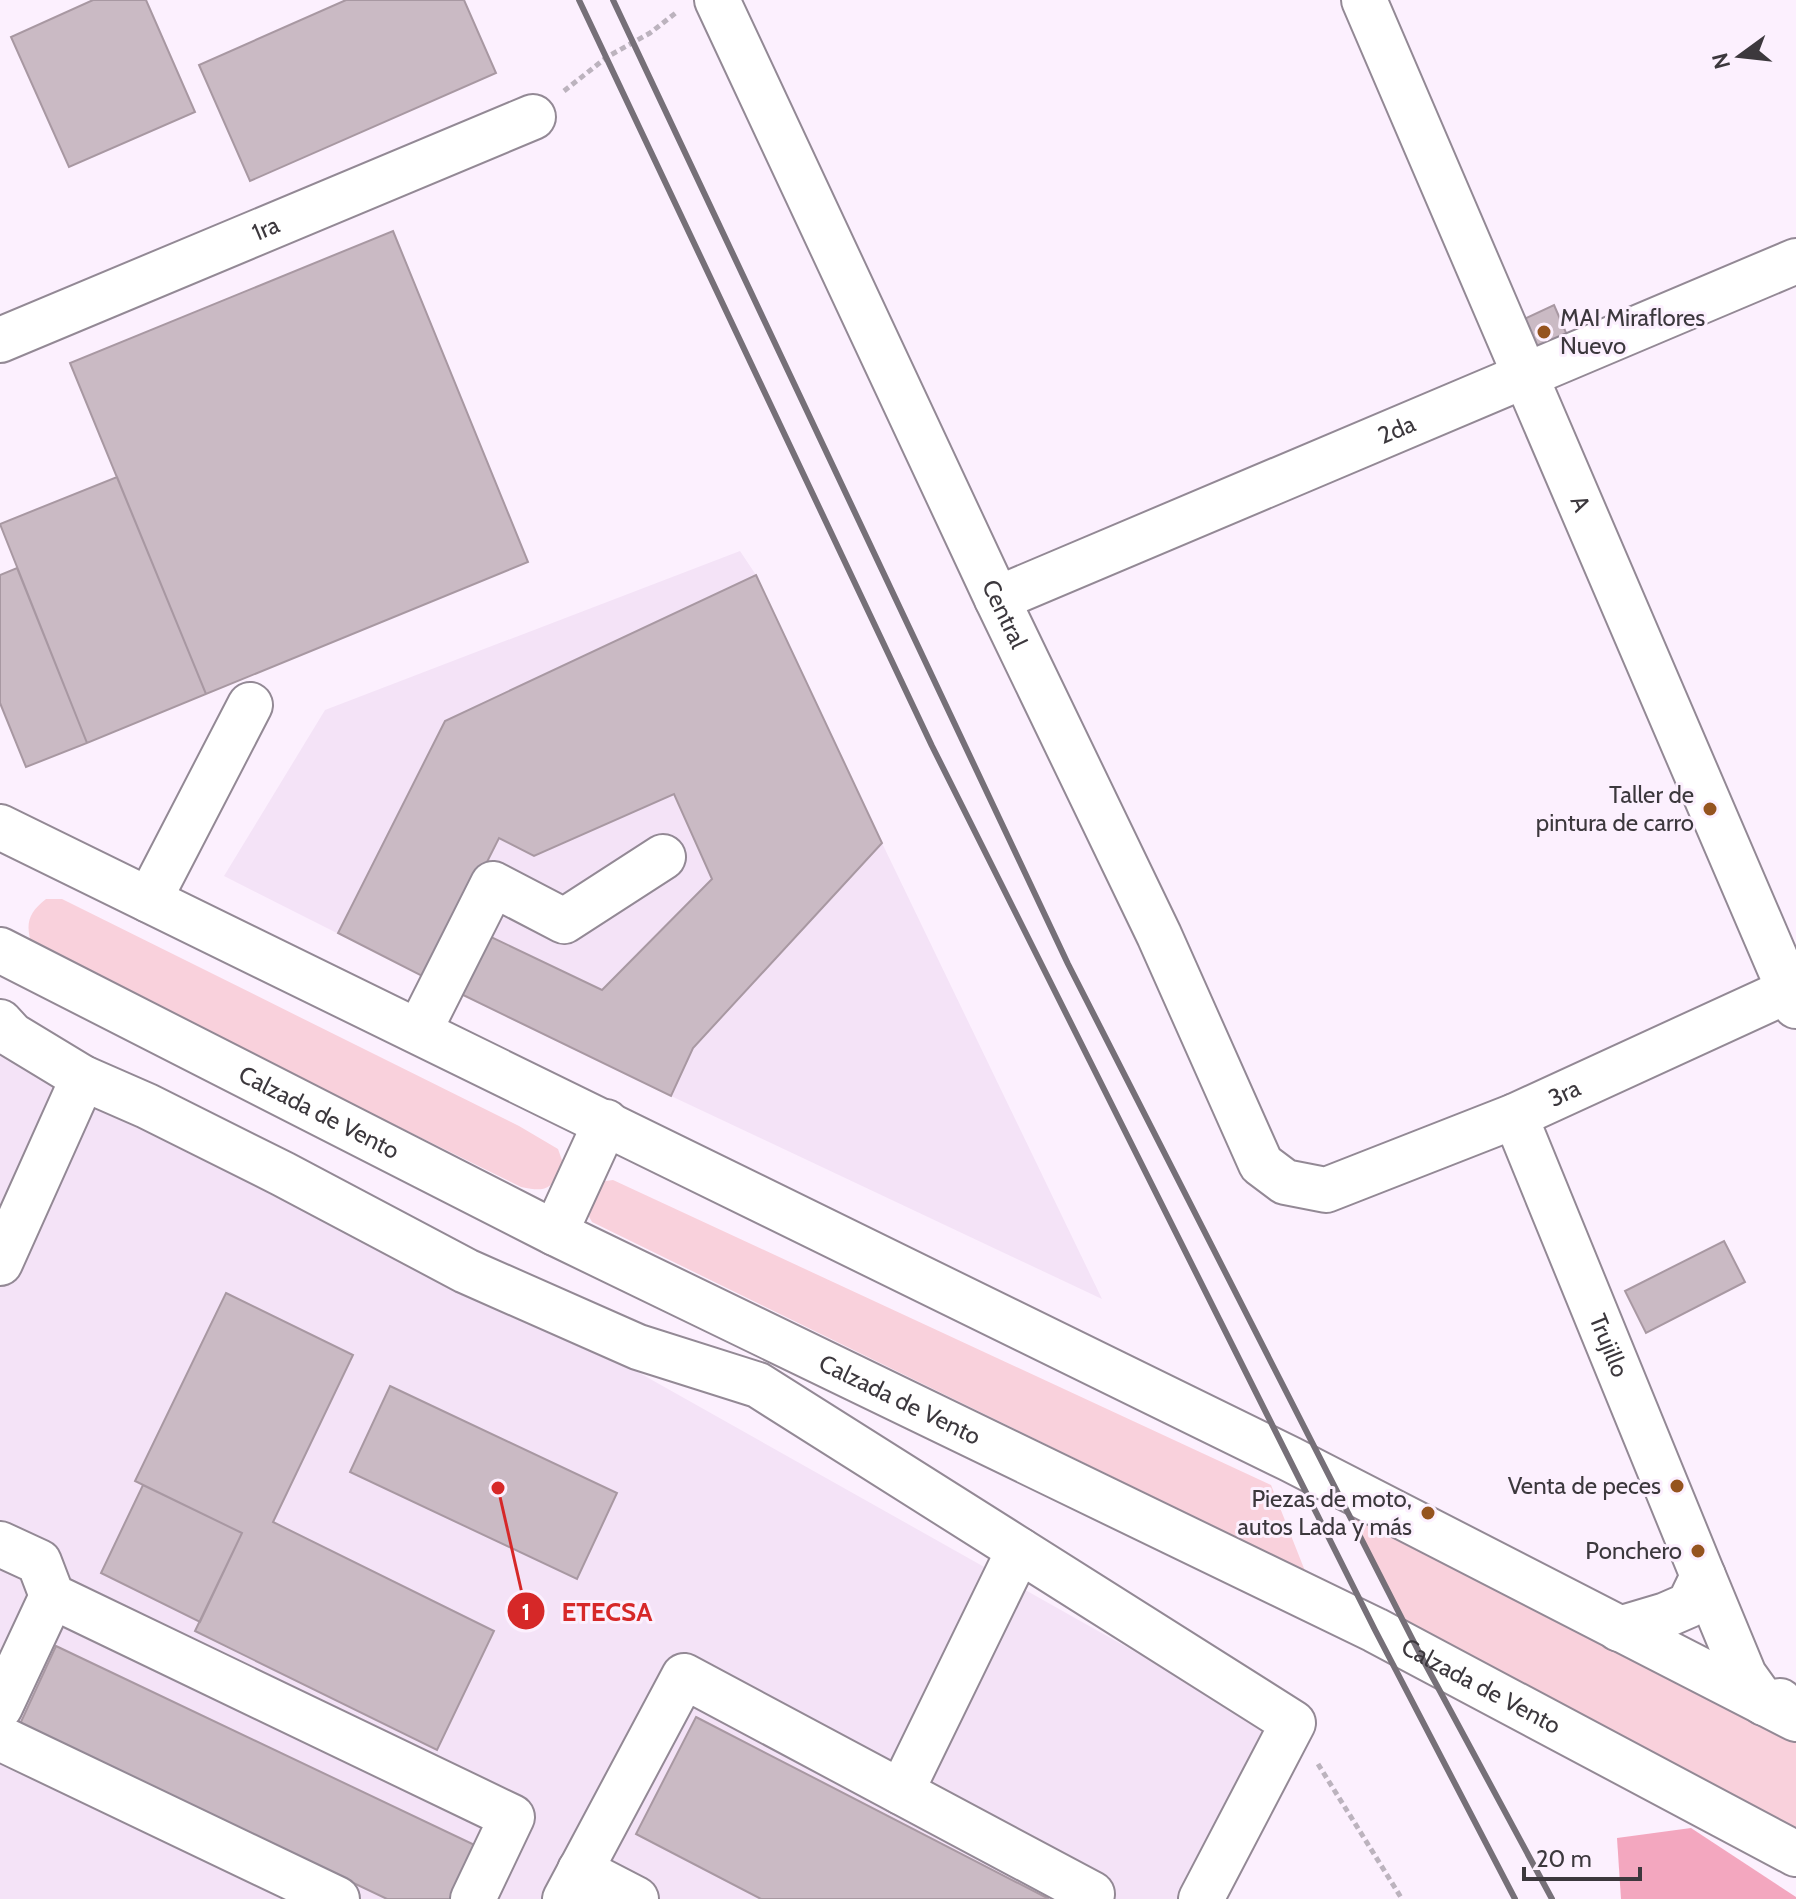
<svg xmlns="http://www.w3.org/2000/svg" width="1796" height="1899" viewBox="0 0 1796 1899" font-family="Cabin,sans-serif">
	<rect width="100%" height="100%" fill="#fcf0fe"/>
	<!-- built -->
	<path fill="#f4e3f7" d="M740,551l16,24 126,268 220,456 -431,-203 -243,-117 -204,-103 101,-166z
		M0,1013l1265,712 -86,174h-1179z"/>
	<!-- green -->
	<path fill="#f9d1dc" d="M46,899h16l457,227 39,23 5,14c-12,25 -13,30 -42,24l-489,-241c-7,-22 -4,-33 14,-47z
		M613,1180l658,305 34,86 -713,-349 -6,-11 13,-29z
		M1332,1482l464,237v135l-375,-198z"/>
	<!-- forest -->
	<path fill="#f3a7bf" d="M1691,1828l105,69v2h-175l-4,-61z"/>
	<!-- building -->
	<path fill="#cabac4" stroke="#a898a2" stroke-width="2" d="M93,0h53l49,112 -126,55 -58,-130z
		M346,0h118l32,73 -246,108 -51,-116z
		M393,231l135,331 -322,132 -136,-331z
		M1554,305l16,37 -35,16 -17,-36z
		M117,477l89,217 -119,49 -87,-219z
		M17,568l70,175 -61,24 -26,-64v-128z
		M756,575l126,268 -189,205 -22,48 -212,-103 28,-58 115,55 110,-111 -38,-85 -140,62 -35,-18 -71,141 -90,-46 107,-212z
		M1724,1241l21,41 -99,51 -21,-42z
		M226,1293l127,62 -80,167 221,109 -57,119 -242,-119 47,-98 -107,-52z
		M390,1386l227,107 -40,86 -227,-107z
		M143,1485l99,48 -42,89 -99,-49z
		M56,1646l427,203 -24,50h-72l-367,-175z
		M696,1717l353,182h-288l-125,-65z"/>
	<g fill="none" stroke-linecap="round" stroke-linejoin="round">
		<defs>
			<g id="minor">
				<path id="s1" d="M717,0l280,599 162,336 102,229 24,18 41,8 189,-74 281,-129"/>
				<path id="s2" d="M1364,0l432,1006"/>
				<path id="s3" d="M0,340l533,-223"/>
				<path id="s4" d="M997,599l799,-338"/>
				<path d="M149,900l101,-195"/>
				<path d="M0,1022l12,13 71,43 64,28 136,68 183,97 172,76 120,38 535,338 -92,176"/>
				<path d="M419,1031l74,-147 71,37 99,-64"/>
				<path id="s5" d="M1515,1116l188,460 -14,29 -23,10 -47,14"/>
				<path d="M0,1263l83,-185"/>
				<path d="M0,1544l39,18 13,34 460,221 -39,82"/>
				<path d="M1703,1576l41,99 20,28 16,-2"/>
				<path d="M0,1707l52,-111"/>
				<path d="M0,1738l337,161"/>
				<path d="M901,1792l118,-242"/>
				<path d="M580,1870l56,29"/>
				<path d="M565,1899l119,-223 408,218 -3,5"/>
			</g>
			<g id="major">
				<path d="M0,827l1290,632 506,260"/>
				<path id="s6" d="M0,950l555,283 820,397 421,224"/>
				<path d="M555,1233l51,-111"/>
			</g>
		</defs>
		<!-- minor casing -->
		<use href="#minor" stroke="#938995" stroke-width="48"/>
		<!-- major casing -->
		<use href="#major" stroke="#938995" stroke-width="48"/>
		<!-- path -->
		<path stroke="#bcb3be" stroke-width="5" stroke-dasharray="6 4" stroke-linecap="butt" d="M564,91l43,-34 43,-24 27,-21
			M1318,1764l84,135"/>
		<!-- minor -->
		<use href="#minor" stroke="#fff" stroke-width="44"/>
		<!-- major -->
		<use href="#major" stroke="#fff" stroke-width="44"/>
		<!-- rail -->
		<path stroke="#767078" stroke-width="6" d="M579,0l353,746 443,884 140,269
			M613,0l455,964 353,692 131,243"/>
	</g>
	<!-- markers -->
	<g fill="#95541f" stroke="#fcf0fe" stroke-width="3">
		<circle cx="1544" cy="332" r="8"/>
		<circle cx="1710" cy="809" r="8"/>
		<circle cx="1677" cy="1486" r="8"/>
		<circle cx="1428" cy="1513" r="8"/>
		<circle cx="1698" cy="1551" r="8"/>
	</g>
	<g text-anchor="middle" stroke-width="6" stroke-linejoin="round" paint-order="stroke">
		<!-- street labels -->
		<g font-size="24" fill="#3c383d" stroke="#fcf0fe">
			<text dy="8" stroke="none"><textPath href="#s3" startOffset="288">1ra</textPath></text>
			<text dy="8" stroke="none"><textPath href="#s4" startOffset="434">2da</textPath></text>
			<text dy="8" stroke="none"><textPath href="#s2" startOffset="548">A</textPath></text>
			<text dy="8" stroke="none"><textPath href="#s1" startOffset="678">Central</textPath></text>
			<text dy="8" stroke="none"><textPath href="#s1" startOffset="1614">3ra</textPath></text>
			<text dy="8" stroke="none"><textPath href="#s6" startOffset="358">Calzada de Vento</textPath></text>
			<text dy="8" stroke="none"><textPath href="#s5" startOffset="248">Trujillo</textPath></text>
			<text dy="8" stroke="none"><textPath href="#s6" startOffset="1006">Calzada de Vento</textPath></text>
			<text dy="8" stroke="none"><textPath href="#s6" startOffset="1654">Calzada de Vento</textPath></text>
		</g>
		<!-- poi labels -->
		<g font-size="24" fill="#3c383d" stroke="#fcf0fe" text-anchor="end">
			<text x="1560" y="326" text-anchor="start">MAI Miraflores<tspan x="1560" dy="28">Nuevo</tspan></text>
			<text x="1694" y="803">Taller de<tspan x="1694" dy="28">pintura de carro</tspan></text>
			<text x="1661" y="1494">Venta de peces</text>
			<text x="1412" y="1507">Piezas de moto,<tspan x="1412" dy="28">autos Lada y más</tspan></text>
			<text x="1682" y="1559">Ponchero</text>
		</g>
	</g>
	<!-- callouts -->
	<path fill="none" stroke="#d62828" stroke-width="3" d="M498 1488L526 1611"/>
	<g fill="#d62828" stroke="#fcf0fe" stroke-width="3">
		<circle cx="498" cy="1488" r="8"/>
		<circle cx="526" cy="1611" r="20"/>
	</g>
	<g font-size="24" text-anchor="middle" font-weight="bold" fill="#fff">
		<text x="526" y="1620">1</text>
	</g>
	<g font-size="26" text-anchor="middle" font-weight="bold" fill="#d62828" stroke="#fcf0fe" stroke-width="6" stroke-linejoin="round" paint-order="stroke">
		<text x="607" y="1621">ETECSA</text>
	</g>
	<!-- north arrow -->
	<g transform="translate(1740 56) rotate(255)" stroke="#fcf0fe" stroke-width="6" paint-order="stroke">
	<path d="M0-6L14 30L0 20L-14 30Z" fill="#3c383d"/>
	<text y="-12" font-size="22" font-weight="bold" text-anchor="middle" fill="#3c383d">N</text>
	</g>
	<!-- scale -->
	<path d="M1524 1867v12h116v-12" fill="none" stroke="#3c383d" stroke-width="4"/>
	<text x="1536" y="1867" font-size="24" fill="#3c383d" stroke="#fcf0fe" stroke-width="6" paint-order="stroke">20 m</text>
</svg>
